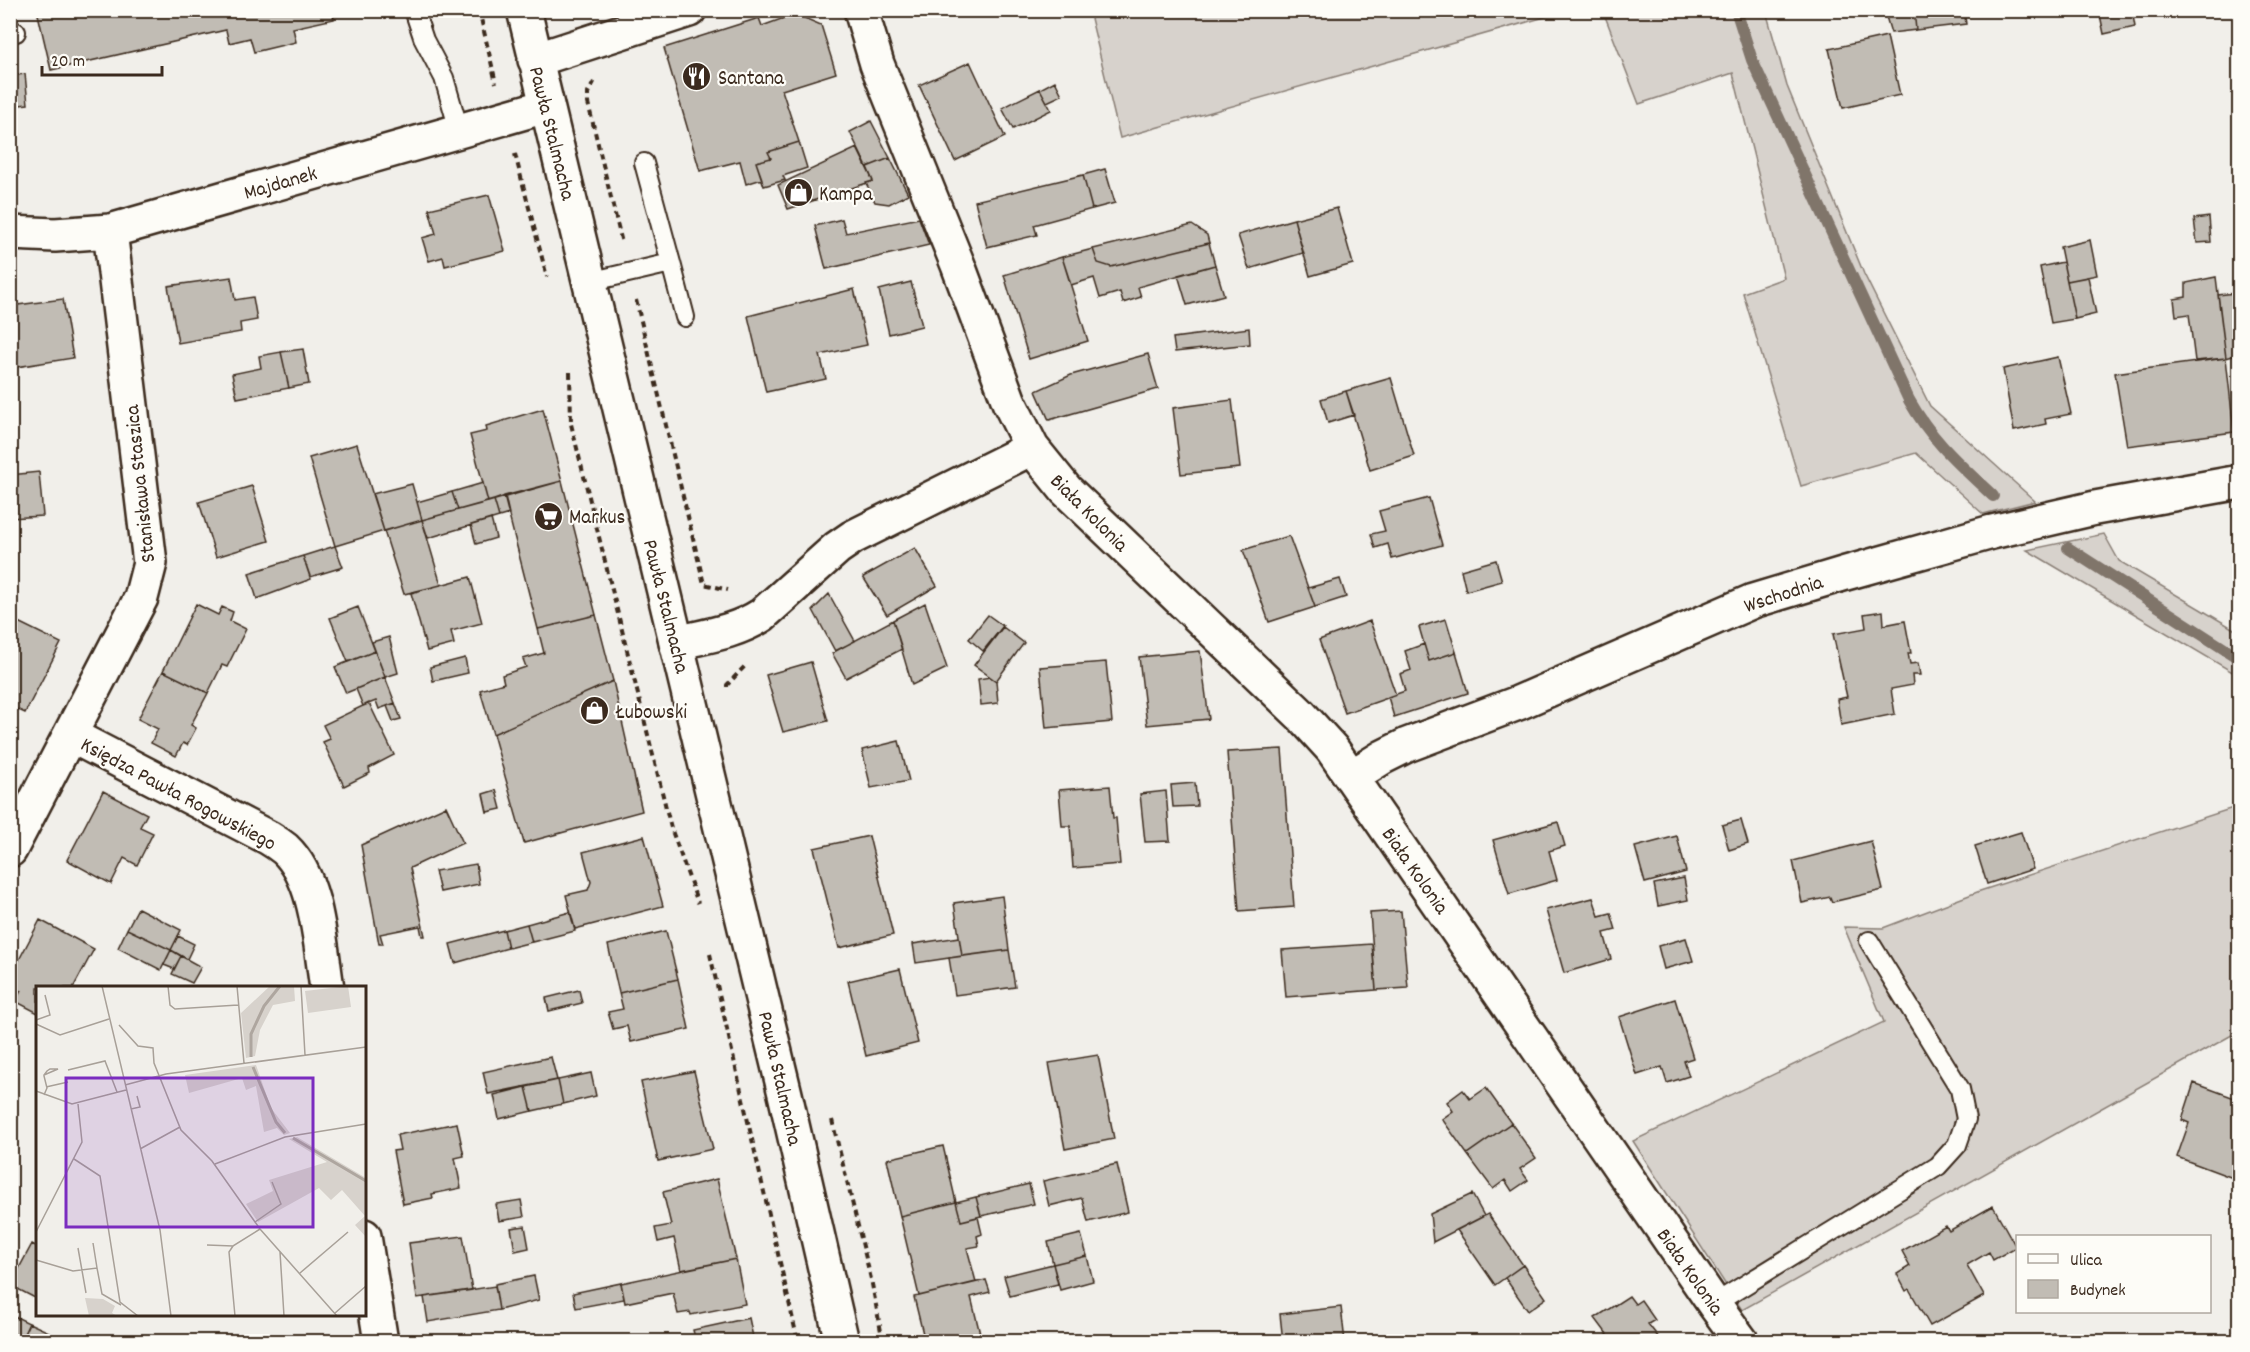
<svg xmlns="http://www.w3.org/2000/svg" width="2250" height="1352" viewBox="0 0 2250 1352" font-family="Dekko,sans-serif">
	<rect width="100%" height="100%" fill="#f1efea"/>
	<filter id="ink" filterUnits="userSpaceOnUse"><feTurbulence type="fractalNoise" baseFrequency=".0167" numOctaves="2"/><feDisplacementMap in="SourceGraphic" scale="12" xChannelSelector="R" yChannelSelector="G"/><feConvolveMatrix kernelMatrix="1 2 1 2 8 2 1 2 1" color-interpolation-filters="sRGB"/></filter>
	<g filter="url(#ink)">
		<!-- grass -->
		<path fill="#d7d2cc" stroke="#897e75" stroke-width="1.5" d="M1089,10h477v1l-446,127z
			M1603,11h163l21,75 77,188 66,132 105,95 -52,13 -67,-61 -115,33 -58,-193 41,-15 -51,-205 -94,31z
			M2104,534l15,27 120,71v44l-212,-126z
			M2239,806v225l-497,279 -109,-169 251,-119 -40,-95 39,1 97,-37z"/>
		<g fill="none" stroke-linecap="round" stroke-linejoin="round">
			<!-- stream -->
			<path stroke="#80746b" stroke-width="12" d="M1736,10l16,50 157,340c23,41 50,64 84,96
				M2068,548l172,111"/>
		</g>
		<!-- building -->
		<path fill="#c1bcb4" stroke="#3b2a1e" stroke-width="1.5" d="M37,10h295l2,9 -41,9 3,14 -42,10 -4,-14 -21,5 -3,-13 -175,40z
			M1884,10h30l2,20 -25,3z
			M1914,10h50l2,14 -50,6z
			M2008,10h27l-26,6z
			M2099,10h33l3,17 -31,7z
			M795,14l26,11 15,48 -54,17 17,52 -31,10 3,6 -15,4 6,17 -16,5 -6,-23 -40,10 -36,-123 95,-30 3,8z
			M1887,36l13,59 -57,13 -14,-59z
			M970,62l35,75 -50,24 -36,-76z
			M25,74l3,30 -18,2v-30z
			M1055,81l7,14 -15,7 -7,-13z
			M1040,89l11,21 -38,19 -11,-21z
			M871,121l19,37 -23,9 -17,-35z
			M799,142l8,26 -24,8 2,4 -21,6 -8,-24 15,-4 -3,-6z
			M857,148l16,33 -85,28 -10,-24z
			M890,158l18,36 -19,10 -14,-2 -9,-19 7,-2 -6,-14z
			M1105,169l10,34 -23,6 -9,-34z
			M1083,175l9,34 -58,16 3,10 -50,12 -12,-46z
			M489,195l16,56 -60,15 -2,-9 -14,4 -7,-23 14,-4 -7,-25z
			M1337,208l16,56 -43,12 -16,-57z
			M2209,217l2,25 -14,1 -3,-24z
			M919,218l10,27 -103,24 -11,-43 27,-7 4,14z
			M1294,219l9,34 -54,16 -11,-34z
			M1192,225l15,10 2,8 -98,24 -13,-4 -5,-14z
			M2090,240l7,35 -30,6 -7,-34z
			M1209,243l6,22 -77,22 3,10 -18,6 -3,-11 -20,6 -6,-20 -23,7 -9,-28 31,-8 5,14 13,4z
			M1062,257l26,84 -59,18 -25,-84z
			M2063,262l12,57 -24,4 -11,-56z
			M1215,265l9,30 -37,10 -9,-30z
			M231,277l4,23 18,-3 4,23 -17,3 1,9 -63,11 -10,-57z
			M2088,277l8,37 -21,5 -8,-38z
			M2216,277l10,81 -31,3 -6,-47 -13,2 -2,-17 12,-2v-14z
			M911,282l11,44 -33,8 -10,-44z
			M854,289l13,56 -47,10 6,24 -60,13 -18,-76z
			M2235,293l5,35v26l-14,4 -8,-63z
			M63,299l10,59 -63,10v-62z
			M1249,328l1,16 -75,8 -2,-14z
			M303,349l6,35 -20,4 -8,-36z
			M281,352l8,36 -52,10 -5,-24 29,-6 -2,-12z
			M1148,354l10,35 -109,31 -13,-29 35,-16z
			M2058,357l13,57 -26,5 1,5 -32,7 -11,-62z
			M2226,358l8,74 -107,14 -12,-73z
			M1391,378l23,78 -44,14 -24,-79z
			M1346,391l8,24 -26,8 -7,-24z
			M1232,400l8,68 -59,6 -8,-66z
			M543,409l19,72 -74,21 -18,-67 17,-4 -1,-5z
			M357,444l27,87 -49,15 -26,-88z
			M39,472l4,44 -33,2v-43z
			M562,481l34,134 -58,14 -34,-133z
			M483,483l5,19 -30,8 -6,-18z
			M412,484l10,36 -38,11 -12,-37z
			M252,486l17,55 -53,16 -17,-55z
			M452,492l6,18 -36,10 -5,-18z
			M505,496l4,18 -10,3 -5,-17z
			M1429,498l13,47 -50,14 -4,-15 -13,4 -4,-14 14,-3 -6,-20z
			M494,500l5,17 -71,21 -6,-18z
			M491,519l5,19 -20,6 -5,-19z
			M422,520l19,65 -37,9 -20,-63z
			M1289,536l26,71 -46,15 -26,-72z
			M335,546l8,21 -33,10 -7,-21z
			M915,548l22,38 -50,29 -24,-38z
			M303,556l8,23 -54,20 -8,-26z
			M1496,560l6,21 -36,10 -5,-21z
			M470,577l12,46 -31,8 3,13 -27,7 -16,-58z
			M1340,579l6,18 -31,10 -7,-19z
			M829,594l26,47 -20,10 -22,-41z
			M925,603l22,65 -35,17 -19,-65z
			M196,604l22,11 4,-8 11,5 -3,9 16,8 -19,38 -5,-2 -14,28 -45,-22z
			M358,607l17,44 -27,11 -18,-44z
			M1883,611l1,14 21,-4 6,32h-3l2,11 8,-1 2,12h-8l1,10 -22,4 4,25 -54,11 -4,-26 10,-2 -14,-63 33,-6 -2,-14z
			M596,615l17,66 -120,53 -13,-44 24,-7 -2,-8 24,-8 -3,-8 21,-6 -6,-24z
			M988,615l15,11 -20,25 -14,-12z
			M10,618l51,25 -36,70 -15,-7z
			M1446,619l10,33 -27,9 -10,-34z
			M893,620l9,29 -56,29 -14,-25z
			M1370,621l26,74 -51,18 -26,-73z
			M1003,627l21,16 -28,38 -22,-16z
			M389,637l9,36 -13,4 -13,-35z
			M1424,644l5,17 27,-9 12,41 -74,24 -6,-20 17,-6 -5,-17 11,-4 -6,-19z
			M375,651l10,26 -39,16 -11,-26z
			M1200,651l9,68 -62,6 -8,-68z
			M465,658l3,15 -35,8 -3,-14z
			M811,662l17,59 -45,11 -17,-57z
			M1106,662l6,60 -66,6 -6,-61z
			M163,671l45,22 -17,32 5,3 -9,17 -4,-2 -7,13 -25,-13 7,-14 -20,-10z
			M385,677l10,26 -16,6 -3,-8 -13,5 -7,-17z
			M990,677l6,4 2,22 -17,2 -3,-26z
			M613,681l29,130 -118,32 -31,-109z
			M369,703l25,52 -25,13 1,5 -26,13 -21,-44 7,-3 -7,-14z
			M395,703l6,16 -8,2 -6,-15z
			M899,741l10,40 -38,7 -9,-38z
			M1282,749l12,158 -55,4 -12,-159z
			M1195,783l2,23 -24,1 -2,-22z
			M1110,786l3,32h3l4,46 -47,4 -3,-42h-8l-3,-36z
			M496,790l5,19 -14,3 -4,-18z
			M103,791l44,23 -7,13 13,6 -16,32 -13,-7 -13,26 -44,-24z
			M1166,791l4,50 -25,1 -5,-48z
			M446,806l17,37 -53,25 15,68h-3l-2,-10 -40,8 3,10h-4l-18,-99z
			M1741,820l7,24 -19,6 -7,-25z
			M1558,822l7,24 -16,5 8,29 -48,14 -16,-54z
			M2021,832l12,37 -46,15 -12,-38z
			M644,836l19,70 -88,23 -9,-34 22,-5 3,-8 -8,-30z
			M869,836l24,99 -54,13 -25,-100z
			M1677,836l9,36 -41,11 -10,-36z
			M1871,841l12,49 -51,12 -2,-5 -28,6 -9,-42z
			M476,864l3,20 -39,8 -5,-21z
			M1684,878l4,22 -30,6 -4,-22z
			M1002,896l7,54 -47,6 -8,-53z
			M1593,898l6,18 12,-3 5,17 -12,3 7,26 -47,14 -18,-63z
			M138,908l43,22 -10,20 -44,-21z
			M1401,911l7,77 -32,2 -6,-77z
			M570,912l5,19 -43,11 -5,-18z
			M40,920l54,29 -21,39h-35v25l-23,-12 6,-10 -11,-6v-8z
			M527,924l5,18 -24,6 -4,-18z
			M127,929l44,21 -10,20 -43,-22z
			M504,930l4,18 -53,15 -5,-19z
			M666,931l12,48 -59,14 -11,-48z
			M178,936l16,8 -7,15 -16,-9z
			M959,937l3,19 -46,7 -3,-19z
			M1686,938l7,23 -29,8 -6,-23z
			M1372,944l4,46 -90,7 -4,-47z
			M171,950l10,6 -7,13 -10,-4z
			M1009,950l6,37 -60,8 -6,-37z
			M181,956l20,11 -9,16 -20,-9z
			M900,969l18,74 -52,13 -18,-75z
			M678,979l11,50 -58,13 -4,-16 -14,3 -5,-17 15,-3 -4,-16z
			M579,990l3,13 -33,8 -3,-13z
			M1675,999l18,59 -9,3 5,15 -22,7 -5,-16 -25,8 -18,-58z
			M1098,1055l16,84 -49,10 -16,-86z
			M551,1057l6,23 -69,14 -5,-22z
			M694,1071l19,78 -55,12 -17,-79z
			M591,1073l5,23 -33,8 -5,-24z
			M558,1080l5,24 -31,7 -6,-24z
			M2194,1083l46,17v60l-7,18 -56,-21 12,-34 -7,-3z
			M526,1087l6,24 -33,8 -5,-24z
			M1486,1088l25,35 -44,31 -25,-35 11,-8 -6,-9 16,-12 7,9z
			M457,1123l7,33 -9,2 6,30 -29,6 1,4 -30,6 -10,-53 7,-1 -3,-15z
			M1511,1123l25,35 -16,11 8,11 -16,11 -7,-11 -12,9 -26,-35z
			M943,1146l13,56 -56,14 -13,-57z
			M1117,1164l11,48 -40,10 -6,-24 -33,8 -6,-25z
			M717,1179l19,80 -55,11 -7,-32 -16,4 -3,-14 16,-3 -8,-33z
			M1029,1184l5,20 -53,12 -5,-19z
			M1472,1194l12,22 -51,26 -3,-28z
			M976,1197l5,19 -20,5 -5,-19z
			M521,1200l3,17 -25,4 -3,-17z
			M956,1202l5,19 17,-4 4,17 -5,2 2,10 -12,2 9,34 -57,14 -19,-80z
			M1993,1206l23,41 -23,13 -4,-8 -22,13 17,31 -54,30 -21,-37 -3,2 -9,-17 13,-8 -8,-15 44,-25 3,5z
			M1488,1214l35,51 -28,20 -38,-55z
			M525,1226l4,22 -14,3 -4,-23z
			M1081,1234l6,22 -34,8 -5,-22z
			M463,1236l9,54 -55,8 -8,-55z
			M32,1244l6,3v47l-3,4 -25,-13z
			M1087,1256l6,25 -33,9 -7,-26z
			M736,1259l9,45 -54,11 -1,-3 -12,2 -5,-21 -48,10 -4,-20z
			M1053,1264l5,20 -48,12 -6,-20z
			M1523,1265l23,33 -18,13 -23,-33z
			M534,1276l5,24 -40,10 -4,-26z
			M986,1280l4,12 -19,5 11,45h-57l-11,-45z
			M621,1283l3,16 -48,9 -3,-15z
			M495,1286l4,24 -71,12 -4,-25z
			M1629,1296l6,8 6,-4 14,20 -7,4 11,14 -5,4h-41l-18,-24z
			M1341,1307l4,35h-62l-3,-28z
			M10,1314l19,9 -8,17 -11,-5z
			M749,1318l5,24h-58l-3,-12z
			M29,1323l20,9 -5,10 -20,-8z
			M2053,1333l8,9h-18z"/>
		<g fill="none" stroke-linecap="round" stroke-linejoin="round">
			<defs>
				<path id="lane" d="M414,10l10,30 20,38 15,52
					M10,34l6,-2
					M671,263l14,54
					M589,282l82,-19 -27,-100
					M1714,1304l224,-138 19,-21 9,-26 -6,-30 -91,-148"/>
				<path id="street" d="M861,10l16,54 81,201 51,137 23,46 34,42 235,225 31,34 382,555 28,38
					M10,233l45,2 55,-4 436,-125
					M676,643c30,-7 60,-11 86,-28l75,-67 16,-11 179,-89
					M70,735l199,103c5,3 11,7 16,11 33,31 35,96 42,139
					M1351,777l32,-20 24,-12 111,-42 235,-102 93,-28 146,-41 103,-24 145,-26
					M10,850l131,-252 9,-35 -40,-332
					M364,1236l17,106"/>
				<path id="secondary" d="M524,10l261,1084 57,248
					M535,60l154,-50"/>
			</defs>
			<!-- lane casing -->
			<use href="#lane" stroke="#3b2a1e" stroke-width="22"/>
			<!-- street casing -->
			<use href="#street" stroke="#3b2a1e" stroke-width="38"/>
			<!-- secondary casing -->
			<use href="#secondary" stroke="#3b2a1e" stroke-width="38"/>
			<!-- path -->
			<path stroke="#3b2a1e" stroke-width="4" stroke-dasharray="6 4.5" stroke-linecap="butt" d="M479,10l17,73
				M594,82l-6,11v10l34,140
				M515,154l32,123
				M636,300l68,284 24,6
				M570,372l1,52 100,404 27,75
				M727,687v-2l18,-19
				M710,954l88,388
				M832,1120l39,159 12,63"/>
			<!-- lane -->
			<use href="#lane" stroke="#fdfcf7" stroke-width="18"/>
			<!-- street -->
			<use href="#street" stroke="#fdfcf7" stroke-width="33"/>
			<!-- secondary -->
			<use href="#secondary" stroke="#fdfcf7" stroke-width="33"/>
		</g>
	</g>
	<!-- icons -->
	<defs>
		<symbol id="restaurant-disc" viewBox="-11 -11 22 22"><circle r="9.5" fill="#3b2a1e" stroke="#fdfcf7"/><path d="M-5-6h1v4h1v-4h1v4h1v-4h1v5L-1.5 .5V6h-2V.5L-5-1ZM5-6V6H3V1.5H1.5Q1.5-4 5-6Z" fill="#fff"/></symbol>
		<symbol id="shop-disc" viewBox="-11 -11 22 22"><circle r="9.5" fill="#3b2a1e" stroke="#fdfcf7"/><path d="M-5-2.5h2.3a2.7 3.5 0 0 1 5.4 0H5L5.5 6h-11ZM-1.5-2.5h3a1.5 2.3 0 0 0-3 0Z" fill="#fff"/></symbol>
		<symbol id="supermarket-disc" viewBox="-11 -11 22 22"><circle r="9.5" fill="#3b2a1e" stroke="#fdfcf7"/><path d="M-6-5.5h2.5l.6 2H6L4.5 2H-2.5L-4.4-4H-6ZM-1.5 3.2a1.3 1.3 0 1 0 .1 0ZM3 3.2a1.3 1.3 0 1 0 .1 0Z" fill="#fff"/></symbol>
	</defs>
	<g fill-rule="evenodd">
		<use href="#restaurant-disc" x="680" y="60" width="33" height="33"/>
		<use href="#shop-disc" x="782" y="176" width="33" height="33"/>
		<use href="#supermarket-disc" x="532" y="500" width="33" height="33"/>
		<use href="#shop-disc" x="578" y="694" width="33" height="33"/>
	</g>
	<g text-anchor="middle" stroke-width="4.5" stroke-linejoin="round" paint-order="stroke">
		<!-- poi labels -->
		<g font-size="21" fill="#3b2a1e" stroke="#fdfcf7" text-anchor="start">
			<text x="718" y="84">Santana</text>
			<text x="819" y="200">Kampa</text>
			<text x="569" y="523">Markus</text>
			<text x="616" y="718">Łubowski</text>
		</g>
		<!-- street labels -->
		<g font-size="21" fill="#3b2a1e" stroke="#fdfcf7">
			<text transform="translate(553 133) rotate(76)" y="7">Pawła Stalmacha</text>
			<text transform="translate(280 182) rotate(-16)" y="7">Majdanek</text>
			<text transform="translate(139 484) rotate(-96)" y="7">Stanisława Staszica</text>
			<text transform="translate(1090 512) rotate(45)" y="7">Biała Kolonia</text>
			<text transform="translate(1783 593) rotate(-18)" y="7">Wschodnia</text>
			<text transform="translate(667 606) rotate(76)" y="7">Pawła Stalmacha</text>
			<text transform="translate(179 793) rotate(28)" y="7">Księdza Pawła Rogowskiego</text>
			<text transform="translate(1416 870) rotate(55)" y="7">Biała Kolonia</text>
			<text transform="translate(781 1078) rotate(77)" y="7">Pawła Stalmacha</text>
			<text transform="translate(1691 1271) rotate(55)" y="7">Biała Kolonia</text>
		</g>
	</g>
	<!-- overview -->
	<g transform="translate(36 986)">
		<rect width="330" height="330" fill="#f1efea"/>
		<path d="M234,0h24l1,15 -22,4 -13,25 -5,26 -9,2 -5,-45zM312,0l3,21 -43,6 -3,-22zM220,79l15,43 19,25 -6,2 -7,-7 -13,4 -8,-46 -10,4 -4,-12 -53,15 -4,-18zM261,151l69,41v59l-11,-12 10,-9 -23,-26 -11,10 -12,-12 -61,34 -12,-18 27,-13 -4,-11 58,-18 -38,-23z" fill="#d7d2cc"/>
		<path d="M49,312l18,1 12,7 -3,7 5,3h-28z" fill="#d7d2cc"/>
		<path fill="none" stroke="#aea69f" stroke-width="3" d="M215,71v-23l13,-28 16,-20M217,81l23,55 9,11M257,152l73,43"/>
		<path fill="none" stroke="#a8a098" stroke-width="1.5" d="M66,0l58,244 11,86M132,0l2,19 5,4 63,-4M201,0l7,77M265,0l4,69M0,34l14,-5 -5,-20M0,38l24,11 49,-16M83,39l19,21 15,2 1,15 27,67 31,31 48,68 77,87M32,84l37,-9 12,31M89,99l41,-11 200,-27M10,101l22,-5M0,105l36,13 54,-14M8,109l3,-7 -3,-12v-1l3,-4 3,-2h8l-14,6M95,123l9,-2 -3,-11M104,163l40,-22M38,173l26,17 20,126 18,14M179,178l70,-27 81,-13M219,236l26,-18 -9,-22M0,246l46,-90 -4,-38M57,257l4,25M171,259l26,1 27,-17M197,260l-4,6 6,64M42,262l8,45M244,266l4,64M0,274l37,11 24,-3 5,26 19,11M264,287l48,-41M299,327l31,-27"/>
		<path fill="#7b2cbf" fill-opacity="0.15" stroke="#7b2cbf" stroke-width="3" d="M30,92h247v149h-247z"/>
		<rect width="330" height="330" fill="none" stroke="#3b2a1e" stroke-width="3"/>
	</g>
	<!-- margin -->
	<rect width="2250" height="1352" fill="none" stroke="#fdfcf7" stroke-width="36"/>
	<rect x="18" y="18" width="2214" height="1316" fill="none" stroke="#3b2a1e" stroke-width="2" filter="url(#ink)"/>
	<!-- legend -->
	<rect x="2016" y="1235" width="195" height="78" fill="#fdfcf7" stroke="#afa8a0" stroke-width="1.5"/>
	<rect x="2028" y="1254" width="30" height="9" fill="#fdfcf7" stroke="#afa8a0" stroke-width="1.5"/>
	<text x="2070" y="1265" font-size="18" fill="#3b2a1e">Ulica</text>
	<rect x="2028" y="1280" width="30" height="18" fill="#c1bcb4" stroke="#afa8a0" stroke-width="1.5"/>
	<text x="2070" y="1295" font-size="18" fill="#3b2a1e">Budynek</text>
	<!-- scale -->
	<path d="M42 66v9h120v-9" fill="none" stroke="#3b2a1e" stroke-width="3"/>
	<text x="51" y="66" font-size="18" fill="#3b2a1e" stroke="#fdfcf7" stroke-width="4.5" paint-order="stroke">20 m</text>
</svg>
